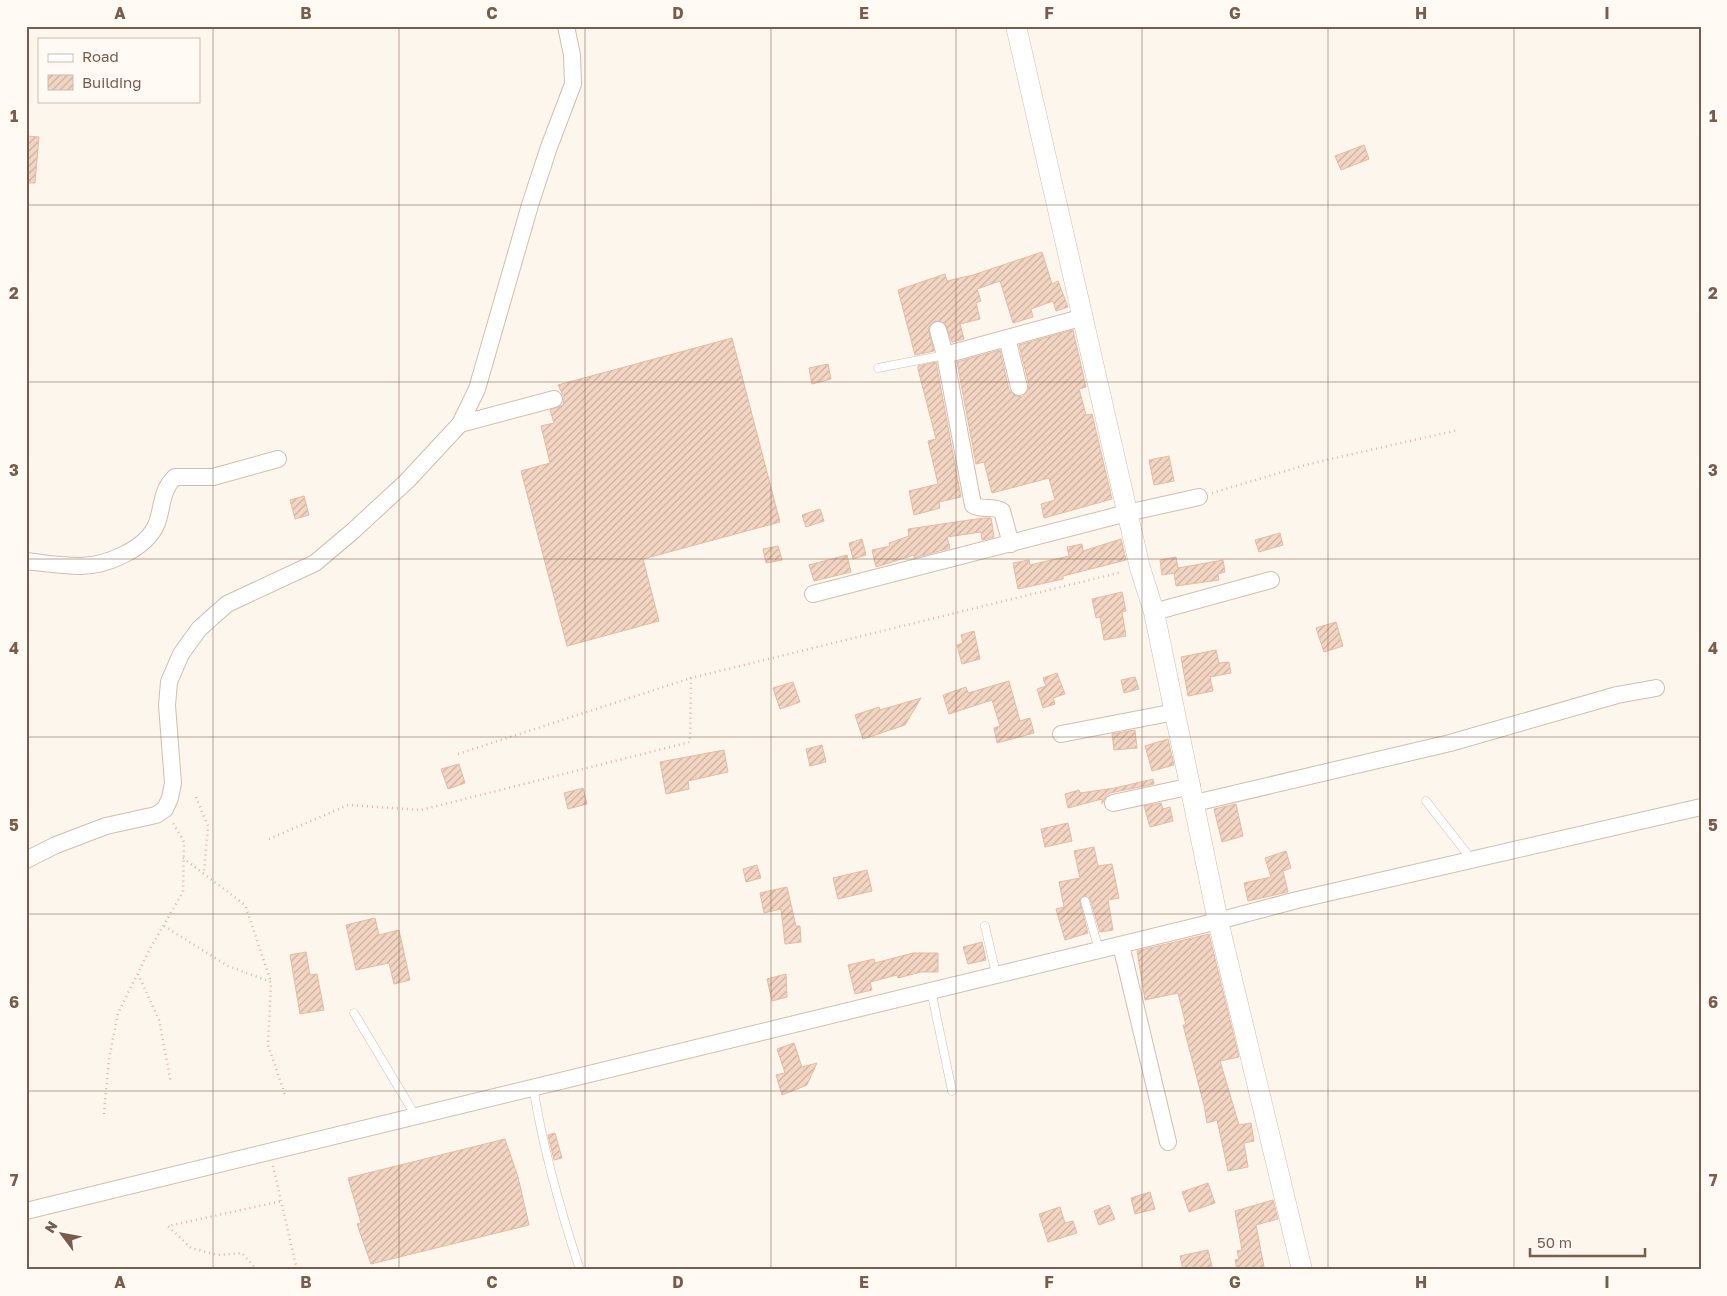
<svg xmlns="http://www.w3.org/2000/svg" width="1727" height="1296" viewBox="0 0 1727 1296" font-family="'Golos Text',sans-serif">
	<defs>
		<pattern id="building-hatch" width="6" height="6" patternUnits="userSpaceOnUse" patternTransform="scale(1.25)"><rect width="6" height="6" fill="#f3d5c3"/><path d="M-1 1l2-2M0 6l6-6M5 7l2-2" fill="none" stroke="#cab0a1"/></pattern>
	</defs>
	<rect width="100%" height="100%" fill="#fdf6ec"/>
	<!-- building -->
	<path fill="url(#building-hatch)" stroke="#e6bba3" d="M26,136l13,1 -4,46h-9z
		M1364,145l5,14 -28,11 -6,-14z
		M1042,252l10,32 6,-3 10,26 -12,4 -3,-10 -22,8 2,8 -20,6 -13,-42 -23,8 4,12 -5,2 4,16 -20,5 4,15 -12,3 -7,-19 -10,-2 -7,7 6,23 -19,4 -17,-65 47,-16 2,7 26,-6z
		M1073,330l13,57 -7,2 7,26 6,-1 20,85 -68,19 -3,-14 14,-4 -6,-22 -57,15 -8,-31 -8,2 -19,-102 43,-12 9,40 7,6 6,1 6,-7 1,-5 -10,-40z
		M732,338l48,184 -137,37 16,62 -92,25 -46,-175 29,-8 -9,-37 13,-3 -4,-13 13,-5 1,-8 -6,-12z
		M936,362l25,135 -22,5 1,6 -26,7 -5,-24 29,-7 -10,-43 8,-2 -18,-70v-3z
		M828,364l3,15 -19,5 -3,-16z
		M1169,456l5,25 -20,4 -5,-25z
		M304,496l5,19 -14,4 -5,-19z
		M820,509l4,12 -18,6 -4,-12z
		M983,518h8l3,19 -12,3 -1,-8 -34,5 3,11 -36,10v-3l-38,12 -4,-17 18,-4 -1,-3 20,-7 -1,-7z
		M1280,533l3,12 -24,7 -4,-12z
		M862,539l4,16 -13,4 -4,-16z
		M1121,539l5,21 -63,16v3l-45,10 -5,-26 16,-3 1,5 39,-9 -2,-9 15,-3 1,7z
		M778,546l4,14 -16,3 -3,-14z
		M847,555l4,17 -37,9 -5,-16z
		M1176,557l2,11 45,-8 2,12 -7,2 1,6 -43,6 -2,-13 -12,2 -2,-15z
		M1122,592l4,19 -4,1 4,24 -22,4 -4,-23 -4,1 -4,-19z
		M1336,622l7,24 -19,6 -8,-24z
		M974,631l6,28 -18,5 -5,-19 6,-2 -2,-8z
		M1216,650l3,13 10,-1 2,11 -21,4 3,14 -25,5 -7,-39z
		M1057,673l8,21 -12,4 2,6 -12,4 -6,-19 9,-3 -3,-8z
		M1135,677l4,12 -15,4 -3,-13z
		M1009,681l11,40 10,-3 4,15 -37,10 -3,-15 6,-2 -8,-26 -43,14 -6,-19 23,-8 2,6z
		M793,682l7,20 -20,7 -7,-21z
		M921,698l-16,27 -42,14 -8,-24 24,-8 1,3z
		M1135,730l2,18 -23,2 -2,-16z
		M1168,739l6,26 -22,6 -7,-25z
		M822,745l4,17 -16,4 -4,-17z
		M724,750l4,22 -40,9 1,8 -23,5 -6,-32z
		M459,764l6,19 -17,6 -7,-20z
		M1153,779l1,5 -44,9 -4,3 -4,8v-5l-34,9 -3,-14 14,-4 1,3 35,-5z
		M583,788l4,16 -19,5 -4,-16z
		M1161,803l2,6 7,-2 3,14 -23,6 -6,-21z
		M1236,804l7,32 -21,6 -8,-33z
		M1068,823l4,18 -27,6 -4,-18z
		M1094,847l4,19 14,-2 7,34 -11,2 5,30 -13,2 -10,-33 -6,-3 -4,6 8,31 -23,7 -9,-31 8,-2 -5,-25 21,-4 -6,-27z
		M1286,851l5,17 -8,3 5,21 -40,9 -4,-18 27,-6 -6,-19z
		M757,865l4,13 -15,4 -3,-13z
		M867,870l5,21 -34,8 -5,-21z
		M787,887l9,39h4l1,16 -16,2 -4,-35 -17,4 -4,-20z
		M375,918l4,17 20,-5 11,50 -16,4 -5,-21 -33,7 -10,-45z
		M1209,934l30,123 -19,4 19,64 12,-2 3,18 -10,2 4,24 -20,4 -11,-51 -10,3 -3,-18 -21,-80h3l-8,-32 -33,7 -8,-49z
		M982,942l4,18 -18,4 -5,-17z
		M306,952l4,23 7,-1 7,36 -24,4 -10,-59z
		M913,953h25v19h-17l-23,6 -1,-3 -27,7 2,8 -17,4 -7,-29 26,-6 1,4z
		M786,974l1,23 -15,4 -5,-22z
		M794,1043l8,24 15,-4 -10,22 -25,10 -6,-20 9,-2 -8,-24z
		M555,1133l7,25 -8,2 -6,-25z
		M505,1139l13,38 11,48 -158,39 -14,-40 4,-1 -13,-45z
		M1208,1183l7,20 -26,9 -7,-20z
		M1150,1192l5,17 -20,5 -4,-16z
		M1273,1200l5,19 -22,6 8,42 -27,3 -2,-10 4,-1 -2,-8 5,-1 -7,-39z
		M1109,1205l6,14 -16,6 -5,-14z
		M1060,1207l5,16 8,-2 4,12 -29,9 -9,-28z
		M1208,1250l5,20h-30l-3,-14z"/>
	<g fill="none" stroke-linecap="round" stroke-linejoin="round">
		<defs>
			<path id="service" d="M878,368l67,-13
				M1426,801l46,59
				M1085,901l14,49
				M985,926l11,48
				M931,990l21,101
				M354,1013l61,102
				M533,1086c10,64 27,123 47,184"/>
			<path id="minor" d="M938,330l7,25 28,150c9,6 20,0 29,6l9,33
				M1007,338l12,49
				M945,355l139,-38
				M460,424l94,-25
				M26,561c18,2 36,5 54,5 26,0 67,-17 77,-43 6,-17 4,-33 18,-46h38l65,-18
				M813,594l314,-81 72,-16
				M1154,612l117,-32
				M1061,734l114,-22
				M1113,803l79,-17
				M1195,803l255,-60 167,-48 39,-7
				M26,860l30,-15 50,-19 50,-11 9,-6 5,-11 3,-15 -6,-78 2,-23 12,-28 18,-25 28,-25 88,-41 38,-32 54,-50 53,-57 17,-35 53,-184 19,-58 24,-63 -1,-29 -6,-29
				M1121,945l47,197
				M26,1211l1192,-290 79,-21 404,-93"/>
			<path id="tertiary" d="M1016,26l124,542 14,44 64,309 84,349"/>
		</defs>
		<!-- service casing -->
		<use href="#service" stroke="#d1beb0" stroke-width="9"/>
		<!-- minor casing -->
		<use href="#minor" stroke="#d1beb0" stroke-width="18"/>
		<!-- tertiary casing -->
		<use href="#tertiary" stroke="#d1beb0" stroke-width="21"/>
		<!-- path -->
		<path stroke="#d9b8a5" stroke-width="2.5" stroke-dasharray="1 4" stroke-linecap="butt" d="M1212,493l97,-29 149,-34
			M458,754l233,-76
			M196,797l12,29 -4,46
			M269,839l79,-34 73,5 269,-68 1,-64 431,-106
			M183,858l62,47 26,77
			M164,926l64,40 43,16 -3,63 17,50
			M138,974l21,46 12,63
			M104,1114l5,-55 9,-46 33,-66 32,-55 1,-50 -12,-21
			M273,1166l24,104
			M257,1270l-15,-17 -25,2 -26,-7 -23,-22 114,-25"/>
		<!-- service -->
		<use href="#service" stroke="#fff" stroke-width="8"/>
		<!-- minor -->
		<use href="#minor" stroke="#fff" stroke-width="16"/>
		<!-- tertiary -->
		<use href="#tertiary" stroke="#fff" stroke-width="20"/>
	</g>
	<!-- grid -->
	<path fill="none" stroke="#7a5c4d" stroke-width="1" stroke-opacity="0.55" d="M213,26v1244M399,26v1244M585,26v1244M771,26v1244M956,26v1244M1142,26v1244M1328,26v1244M1514,26v1244M26,205h1675M26,382h1675M26,559h1675M26,737h1675M26,914h1675M26,1091h1675"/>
	<!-- border -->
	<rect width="1727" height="1296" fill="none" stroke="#fffaf3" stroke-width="55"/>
	<!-- legend -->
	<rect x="38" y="38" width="162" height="65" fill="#fffaf3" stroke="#cabbb1"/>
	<rect x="48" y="54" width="25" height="8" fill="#ffffff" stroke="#cabbb1"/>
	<text x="82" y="62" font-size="15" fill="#7a5c4d">Road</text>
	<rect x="48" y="75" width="25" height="15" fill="url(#building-hatch)" stroke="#cabbb1"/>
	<text x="82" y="88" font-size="15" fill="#7a5c4d">Building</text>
	<!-- north arrow -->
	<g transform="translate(62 1234) rotate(302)" stroke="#fffaf3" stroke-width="4" paint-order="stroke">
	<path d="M0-4L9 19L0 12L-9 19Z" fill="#7a5c4d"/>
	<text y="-8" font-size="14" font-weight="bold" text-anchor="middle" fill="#7a5c4d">N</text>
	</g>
	<!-- scale -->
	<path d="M1530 1248v8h115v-8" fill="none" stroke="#7a5c4d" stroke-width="2.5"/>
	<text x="1537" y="1248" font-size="15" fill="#7a5c4d" stroke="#fffaf3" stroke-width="4" paint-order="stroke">50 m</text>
	<rect x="28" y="28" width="1672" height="1240" fill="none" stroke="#7a5c4d" stroke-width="2"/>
	<g font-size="16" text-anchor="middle" font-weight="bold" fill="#7a5c4d">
		<text x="120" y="19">A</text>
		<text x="306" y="19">B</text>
		<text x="492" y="19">C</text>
		<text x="678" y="19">D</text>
		<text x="864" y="19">E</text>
		<text x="1049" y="19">F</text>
		<text x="1235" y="19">G</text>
		<text x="1421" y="19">H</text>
		<text x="1607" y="19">I</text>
		<text x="14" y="122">1</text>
		<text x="1713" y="122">1</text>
		<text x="14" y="299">2</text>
		<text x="1713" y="299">2</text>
		<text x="14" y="476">3</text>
		<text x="1713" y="476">3</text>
		<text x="14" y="654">4</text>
		<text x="1713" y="654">4</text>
		<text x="14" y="831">5</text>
		<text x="1713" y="831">5</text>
		<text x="14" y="1008">6</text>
		<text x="1713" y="1008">6</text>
		<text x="14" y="1186">7</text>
		<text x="1713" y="1186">7</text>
		<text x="120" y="1288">A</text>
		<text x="306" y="1288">B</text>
		<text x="492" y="1288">C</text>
		<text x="678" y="1288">D</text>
		<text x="864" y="1288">E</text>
		<text x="1049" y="1288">F</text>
		<text x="1235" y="1288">G</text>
		<text x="1421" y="1288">H</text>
		<text x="1607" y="1288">I</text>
	</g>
</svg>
